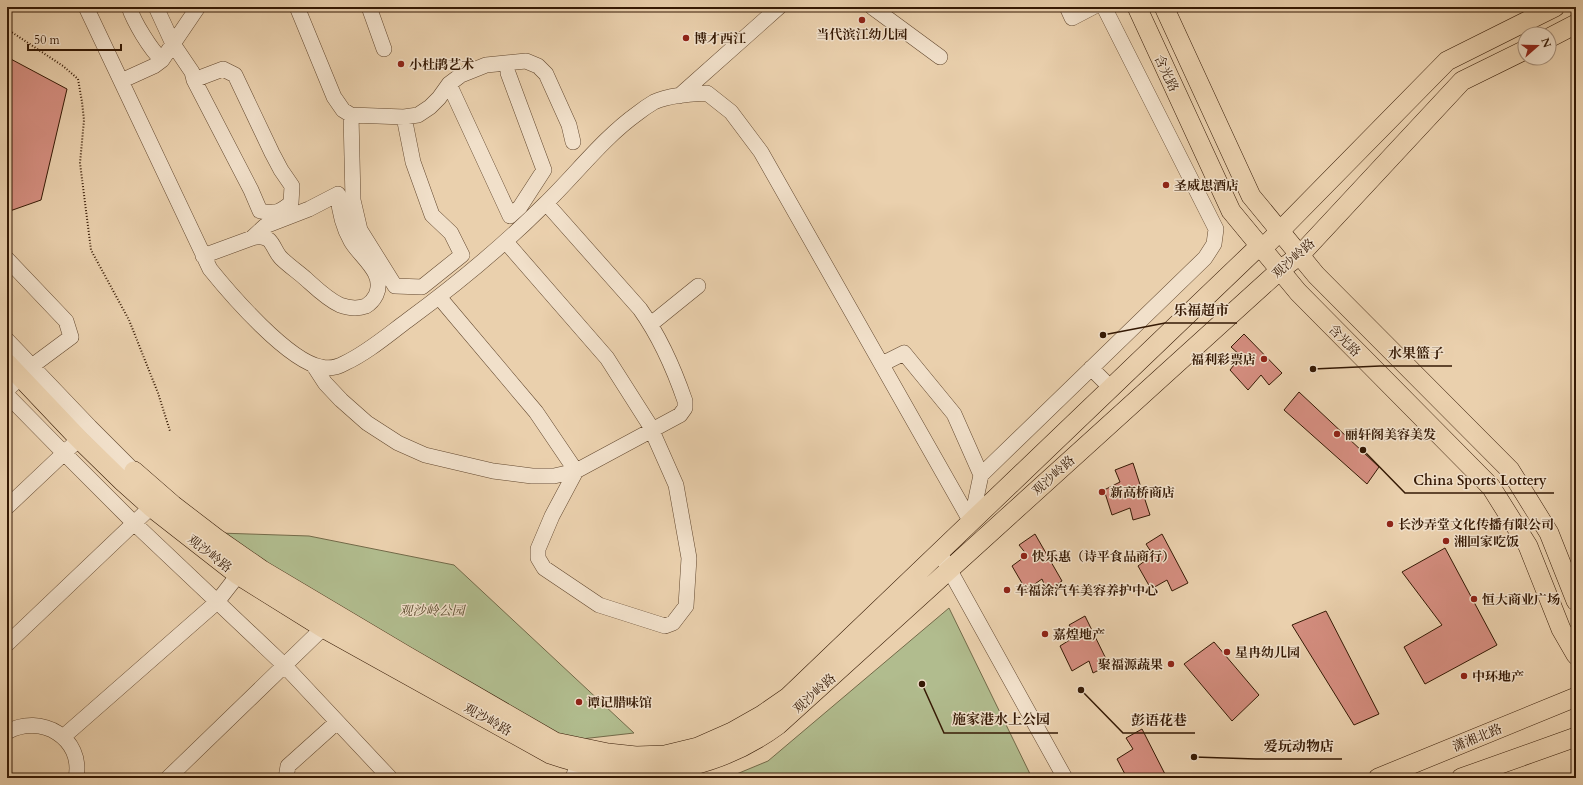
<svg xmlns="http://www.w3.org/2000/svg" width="1583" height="785" viewBox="0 0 1583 785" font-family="Cardo,'Noto Serif SC',serif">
	<rect width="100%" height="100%" fill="#ead0ad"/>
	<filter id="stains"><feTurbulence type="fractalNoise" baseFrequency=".005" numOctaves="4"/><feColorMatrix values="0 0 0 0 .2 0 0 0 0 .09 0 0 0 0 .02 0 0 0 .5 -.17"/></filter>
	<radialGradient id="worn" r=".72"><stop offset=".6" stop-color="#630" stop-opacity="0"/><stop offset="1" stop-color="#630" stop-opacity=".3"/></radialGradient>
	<!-- green -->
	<path fill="#b1bc8e" stroke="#736a49" d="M219,533l90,3 145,29 180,168 -79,9z
		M949,608l83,170h-305l41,-17z"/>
	<!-- building -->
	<path fill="#d58e80" stroke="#351904" d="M7,57l60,32 -26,111 -34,12z
		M1244,334l38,39 -13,12 -8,-10 -13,15 -18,-20 11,-14 -10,-9z
		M1299,392l80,75 -12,17 -83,-74z
		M1133,463l17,52 -17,5 -3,-12 -18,7 -8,-25 16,-8 -5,-12z
		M1035,534l27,47 -15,10 -5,-12 -16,11 -14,-24 15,-11 -8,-10z
		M1162,534l26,49 -16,8 -5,-11 -16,9 -13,-23 15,-11 -7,-11z
		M1445,548l52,97 -72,39 -21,-37 38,-22 -40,-53z
		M1326,611l53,103 -25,11 -62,-100z
		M1085,616l24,49 -16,8 -4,-12 -17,10 -12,-25 16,-10 -7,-11z
		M1214,642l45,53 -27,26 -48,-57z
		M1142,729l25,49h-40l-10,-19 16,-10 -7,-11z"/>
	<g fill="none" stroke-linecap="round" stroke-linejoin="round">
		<defs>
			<path id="minor" d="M86,7l124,262c21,26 78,92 111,98 8,2 17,0 24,-4 22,-10 44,-29 63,-43 49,-36 94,-73 137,-116 31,-30 58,-66 93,-91 5,-4 11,-8 16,-11 15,-7 37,-8 53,-9l24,19 30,40 210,370
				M129,7c5,15 21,42 33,53
				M156,7l17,37 19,28 2,8 57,110 9,21c15,3 19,2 31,-8l1,-17 -11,-16 -9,-17 -37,-78 -12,-6 -29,11
				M297,7l37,90 9,13 8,5 53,2 14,-2 12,-8 9,-9 10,-14 12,-9 25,-10 40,-4 12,5 8,8 23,51 4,17
				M369,7l15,42
				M872,7l68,50
				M1067,7l5,11 21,-11
				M121,81l33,-15 8,-6 36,-53
				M449,84l61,132 10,-9 24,-37 -36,-97
				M679,96l100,-89
				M351,115l2,85 7,30 35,56 27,1 40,-32 -11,-22 -19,-18 -19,-53 -9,-45
				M203,256l49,-18c6,-2 12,-2 17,2 5,5 7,13 12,18 7,7 17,14 25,21 10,9 21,20 34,26 8,3 18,4 26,1 5,-3 8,-7 10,-11 10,-22 -16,-38 -25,-54 -8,-14 -12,-31 -13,-47l-29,15 -44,17 -13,12
				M7,259l59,62 5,16 -39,29 -25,24
				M439,297l97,115 40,59 -24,45 -14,33v9l6,10 55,37 66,21 8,-3 13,-17 3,-48 -13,-73 -27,-61 -42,-66 -101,-116
				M651,324l47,-38
				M7,340l83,87 44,44
				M882,364l22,-11 50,61 27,61
				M314,366l11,17 16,17 26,23 31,20 27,12 68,16 39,5h22l22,-5 104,-56 5,-7v-7c-11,-32 -25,-64 -45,-92l-94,-106
				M1091,368l20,20
				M7,395l57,58 71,71 149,141 106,113
				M7,507l72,-68
				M971,522l10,-47 224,-217 9,-14 2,-15 -112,-222
				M944,560l121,218
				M7,644l144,-137
				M7,732c34,-19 77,6 69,46
				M63,737l154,-135 21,-27
				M168,778l155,-150
				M286,778l2,-12 49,-44
				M573,778l5,-15"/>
			<path id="major" d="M1137,7l94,204 67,81 193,195 37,59 33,83 15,26
				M1164,7l87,189 65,79 194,195 39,63 27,68
				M1549,38l27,-14
				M7,363l72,76 44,43 28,25 87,68 85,53 227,126c38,13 76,21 117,17 7,0 16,-3 23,-5 33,-8 61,-21 88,-41l502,-455 20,-15 162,-174 63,-31
				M134,471l39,34 43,33 46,32 143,85 150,87 53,11 28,3 29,-1 33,-8 34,-15 30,-17 26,-18 465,-445 16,-10 178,-181 108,-54
				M1378,778l198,-81
				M1461,778l115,-41"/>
		</defs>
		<!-- minor casing -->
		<use href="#minor" stroke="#62472e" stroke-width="16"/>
		<!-- major casing -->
		<use href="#major" stroke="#351904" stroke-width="20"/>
		<!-- path -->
		<path stroke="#351904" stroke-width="2" stroke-dasharray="1 2" stroke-linecap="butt" d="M7,29l56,37 15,13 4,23 2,18 -4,43 11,87 38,70 29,73 12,38"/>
		<!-- minor -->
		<use href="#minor" stroke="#f1e0ca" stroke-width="15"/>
		<!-- major -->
		<use href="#major" stroke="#ead0ad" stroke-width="19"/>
	</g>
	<!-- markers -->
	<g fill="#8f2418" stroke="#f1e0ca" stroke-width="1.5">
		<circle cx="862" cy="20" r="4"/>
		<circle cx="686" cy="38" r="4"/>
		<circle cx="401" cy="64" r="4"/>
		<circle cx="1166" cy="185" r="4"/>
		<circle cx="1264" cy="359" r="4"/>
		<circle cx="1337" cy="434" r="4"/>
		<circle cx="1102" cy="492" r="4"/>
		<circle cx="1390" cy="524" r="4"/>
		<circle cx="1446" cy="541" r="4"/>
		<circle cx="1024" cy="556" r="4"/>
		<circle cx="1007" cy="590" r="4"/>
		<circle cx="1474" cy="599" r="4"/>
		<circle cx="1045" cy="634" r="4"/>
		<circle cx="1227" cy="652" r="4"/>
		<circle cx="1171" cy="664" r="4"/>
		<circle cx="1464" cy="676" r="4"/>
		<circle cx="579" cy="702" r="4"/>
	</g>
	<g text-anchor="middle" stroke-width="3" stroke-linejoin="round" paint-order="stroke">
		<!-- poi labels -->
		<g font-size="13" font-weight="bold" fill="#351904" stroke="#f1e0ca" text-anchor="start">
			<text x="862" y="39" text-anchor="middle">当代滨江幼儿园</text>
			<text x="694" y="43">博才西江</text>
			<text x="409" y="69">小杜鹃艺术</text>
			<text x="1174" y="190">圣威思酒店</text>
			<text x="1256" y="364" text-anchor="end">福利彩票店</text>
			<text x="1345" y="439">丽轩阁美容美发</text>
			<text x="1110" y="497">新高桥商店</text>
			<text x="1398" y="529">长沙弄堂文化传播有限公司</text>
			<text x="1454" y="546">湘回家吃饭</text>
			<text x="1032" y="561">快乐惠（诗平食品商行）</text>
			<text x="1015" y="595">车福涂汽车美容养护中心</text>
			<text x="1482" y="604">恒大商业广场</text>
			<text x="1053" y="639">嘉煌地产</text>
			<text x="1235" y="657">星冉幼儿园</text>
			<text x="1163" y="669" text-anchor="end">聚福源蔬果</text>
			<text x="1472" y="681">中环地产</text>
			<text x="587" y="707">谭记腊味馆</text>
		</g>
		<!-- street labels -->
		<g font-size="13" fill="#351904" stroke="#f1e0ca">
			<text transform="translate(1167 73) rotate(65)" y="5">含光路</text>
			<text transform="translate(1293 258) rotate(-42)" y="5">观沙岭路</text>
			<text transform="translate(1345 340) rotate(45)" y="5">含光路</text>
			<text transform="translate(1053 475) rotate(-42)" y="5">观沙岭路</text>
			<text transform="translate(210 553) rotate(38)" y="5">观沙岭路</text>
			<text transform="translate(814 693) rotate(-42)" y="5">观沙岭路</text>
			<text transform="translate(488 719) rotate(29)" y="5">观沙岭路</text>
			<text transform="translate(1477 737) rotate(-22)" y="5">潇湘北路</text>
		</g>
		<!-- park labels -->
		<g font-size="13" font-style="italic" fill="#5a4a2d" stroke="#f1e0ca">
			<text x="432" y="615">观沙岭公园</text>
		</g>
	</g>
	<!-- callouts -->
	<path fill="none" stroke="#351904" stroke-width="1.5" d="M1103 335L1165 323H1237M1313 369L1380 366H1452M1363 450L1405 493H1554M922 684L944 733H1058M1081 690L1123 733H1195M1194 757L1256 759H1342"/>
	<g fill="#351904" stroke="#f1e0ca" stroke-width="1.5">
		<circle cx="1103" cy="335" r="4"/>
		<circle cx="1313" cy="369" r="4"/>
		<circle cx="1363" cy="450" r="4"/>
		<circle cx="922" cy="684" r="4"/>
		<circle cx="1081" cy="690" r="4"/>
		<circle cx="1194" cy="757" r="4"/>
	</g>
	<g font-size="14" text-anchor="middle" font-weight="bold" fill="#351904" stroke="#f1e0ca" stroke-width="3" stroke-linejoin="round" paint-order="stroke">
		<text x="1201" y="315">乐福超市</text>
		<text x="1416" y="358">水果篮子</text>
		<text x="1480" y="485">China Sports Lottery</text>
		<text x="1001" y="724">施家港水上公园</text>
		<text x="1159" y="725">彭语花巷</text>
		<text x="1299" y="751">爱玩动物店</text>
	</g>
	<!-- margin -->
	<rect width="1583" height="785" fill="none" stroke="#ead0ad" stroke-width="24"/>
	<rect x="8" y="8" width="1567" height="769" fill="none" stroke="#351904" stroke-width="2"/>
	<rect x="12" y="12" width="1559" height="761" fill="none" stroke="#351904"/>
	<!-- north arrow -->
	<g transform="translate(1537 46) rotate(70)"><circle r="19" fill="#f1e0ca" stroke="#a6907b"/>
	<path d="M0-3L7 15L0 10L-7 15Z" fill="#8f2418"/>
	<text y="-6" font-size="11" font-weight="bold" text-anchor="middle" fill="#351904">N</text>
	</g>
	<!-- scale -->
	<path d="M28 44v6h93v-6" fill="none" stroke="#351904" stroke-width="2"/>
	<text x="34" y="44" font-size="12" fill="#351904" stroke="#f1e0ca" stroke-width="3" paint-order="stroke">50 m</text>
	<rect width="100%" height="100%" filter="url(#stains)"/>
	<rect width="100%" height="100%" fill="url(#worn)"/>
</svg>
